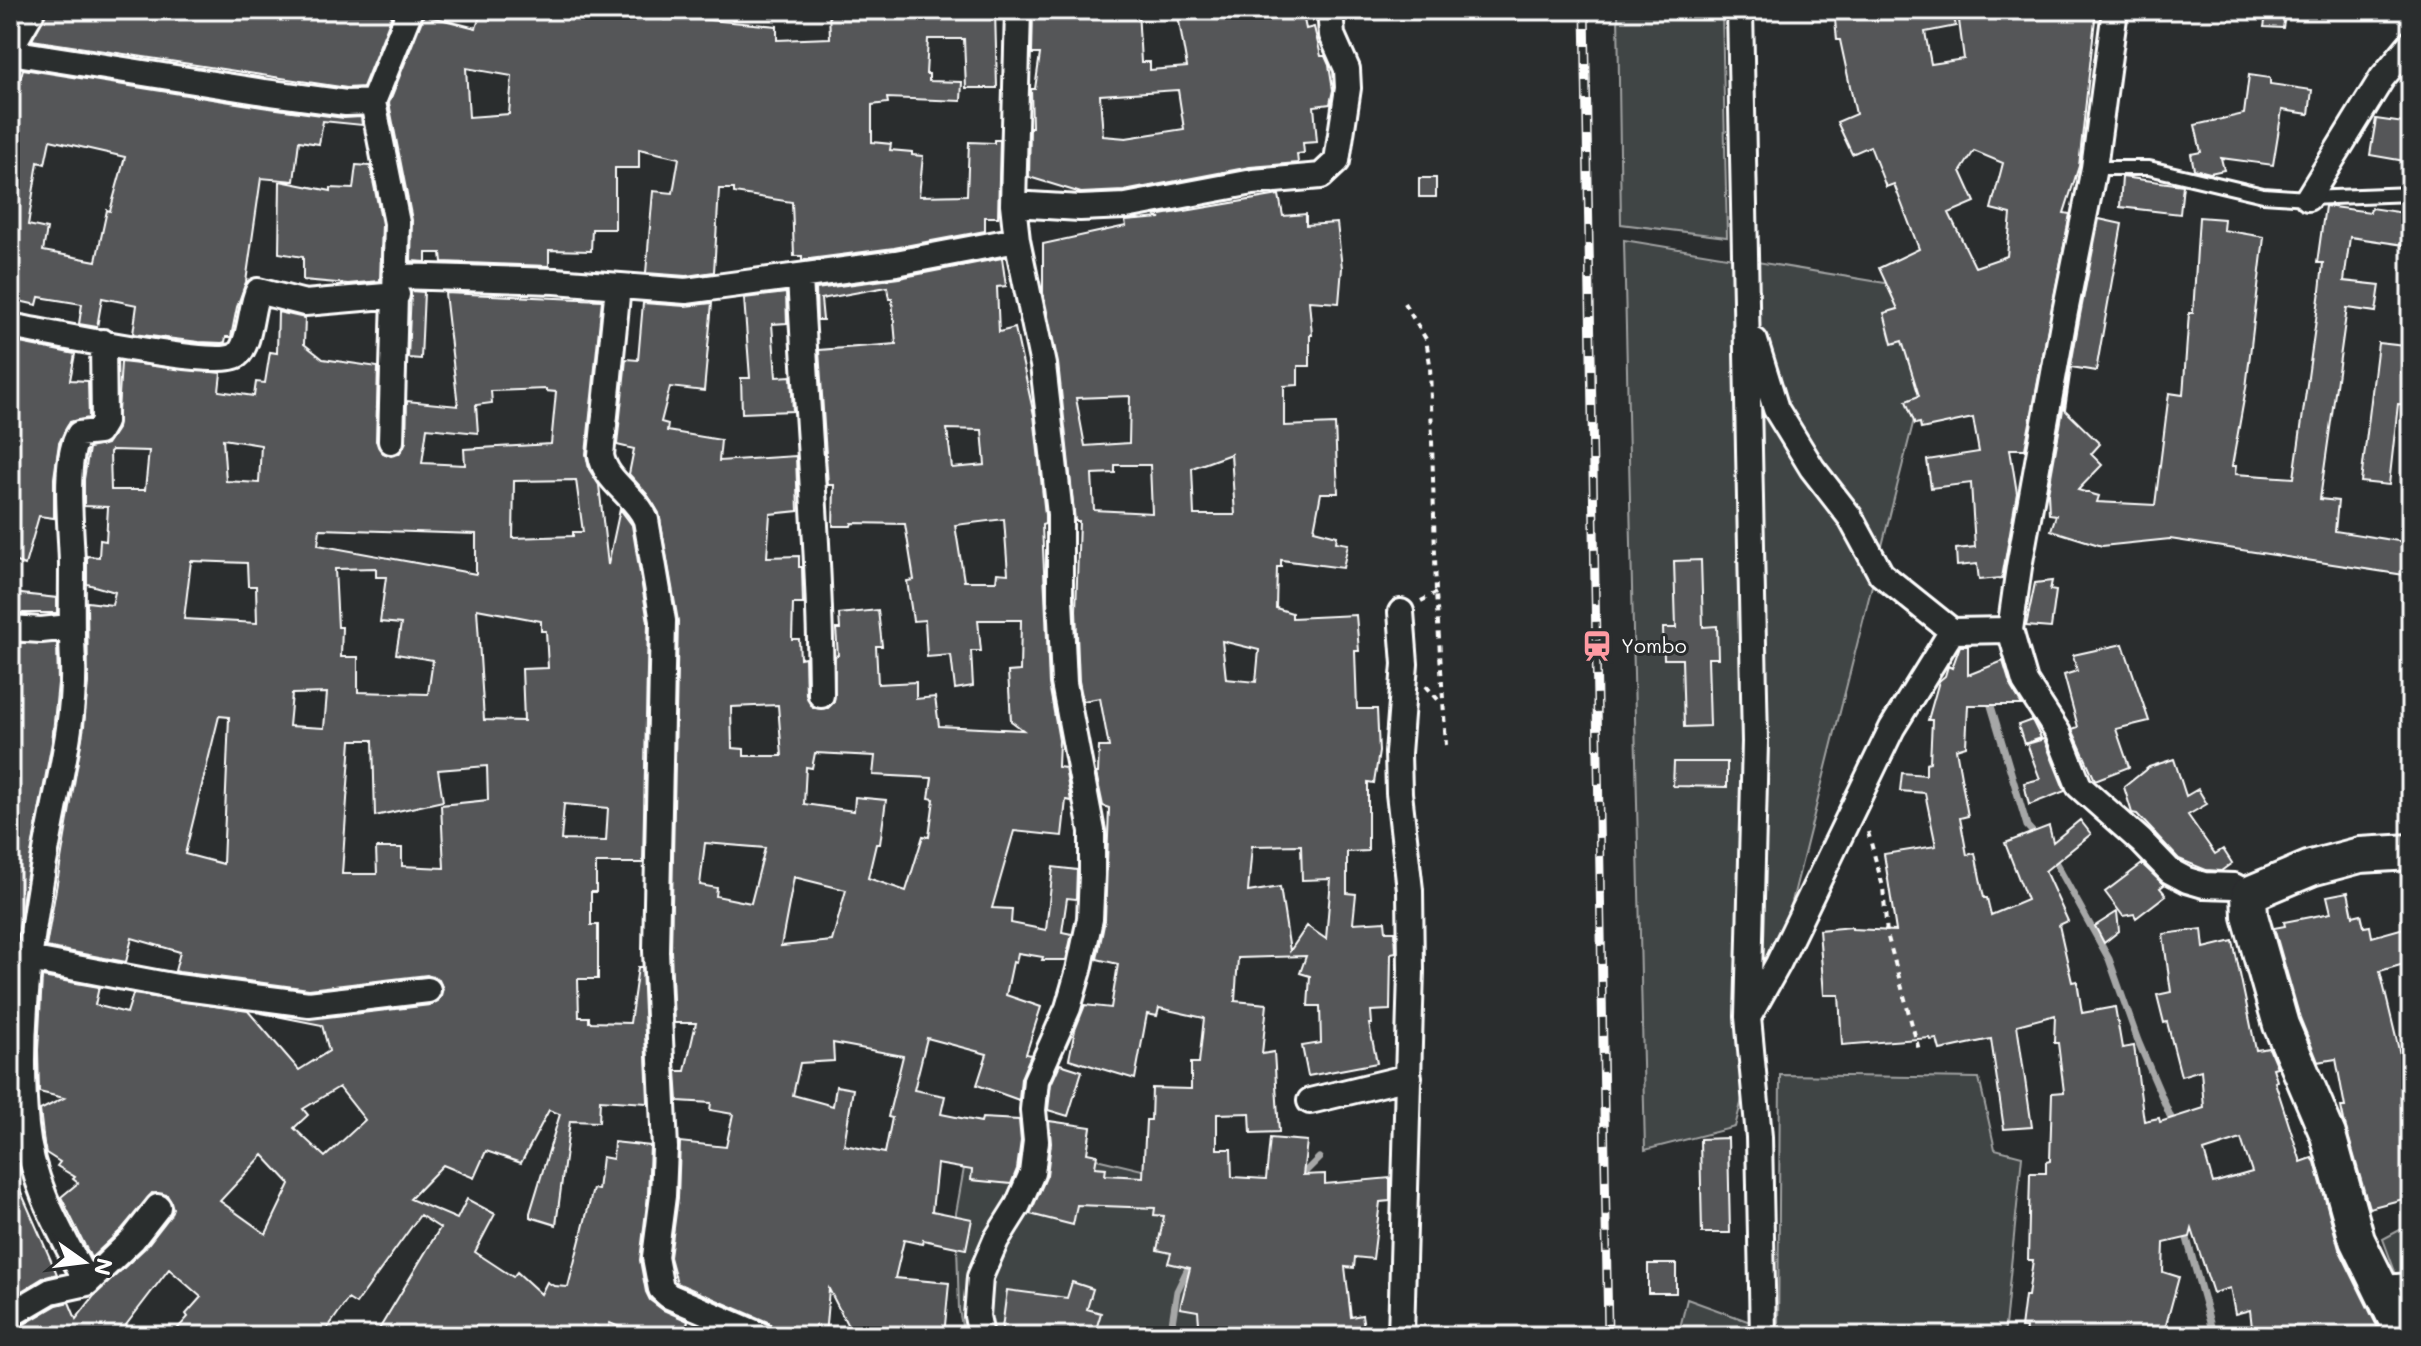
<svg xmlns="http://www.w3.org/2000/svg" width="2421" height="1346" viewBox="0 0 2421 1346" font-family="Mali,sans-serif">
	<rect width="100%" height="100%" fill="#2a2d2e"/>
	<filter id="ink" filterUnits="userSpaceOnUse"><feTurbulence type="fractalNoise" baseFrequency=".0125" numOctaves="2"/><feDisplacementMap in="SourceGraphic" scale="16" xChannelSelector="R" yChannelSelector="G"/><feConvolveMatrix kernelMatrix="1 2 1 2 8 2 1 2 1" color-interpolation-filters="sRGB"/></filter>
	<g filter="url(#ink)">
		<!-- green -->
		<path fill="#414445" stroke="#a0a2a2" stroke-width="2" d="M1618,10h104l5,227 -106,-13z
			M1624,240l322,53 -211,834 -90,23z
			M1780,1075l199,3 16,71 27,7 -18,180h-226z
			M971,1129l213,51 44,156h-264l-5,-26 -3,-97z
			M2411,1224v91l-28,-76z
			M1687,1299l66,24v13h-75z"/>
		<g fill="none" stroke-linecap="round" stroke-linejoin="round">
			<!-- stream -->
			<path stroke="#a6a7a7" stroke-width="7" d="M1989,699l38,127 10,11
				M2052,856l57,103 29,82 36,84
				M1298,1179l21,-21
				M2185,1231l27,99 -2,6
				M1170,1336l7,-45 15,-31"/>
		</g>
		<!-- building -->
		<path fill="#555758" stroke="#fff" stroke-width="2" fill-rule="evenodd" d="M47,10h347l-31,77 -16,1 -315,-48z
			M482,10h182v10l34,-1 79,7v14l53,-2 -1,-28h166l2,78h-31l-2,-49h-36l-2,35h3v7l33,1 -1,19 -74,-3 1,5 -16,2v37l19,2 -1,6 22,2v3l11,1 -4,40 48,-1 2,-53 25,1v-3h6l-2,77h-13v14l-91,17 -92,12v-4h-8l-2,-54 -58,-9v-4h-15l-5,83 -28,4 -40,-3 7,-82 20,2 6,-35 -40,-9v19h-24v61h-23l-1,22 -42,-1v16l-107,-4 -1,-9h-15v9l-15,-1 1,-41 -23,-117 35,-88 52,13zM466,68l46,8 -3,38 -40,3z
			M1033,10h105l3,52h9v8l37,-3 -10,-57h52v5l73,-5 4,19 8,-2 7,29h4l4,9 4,25 -3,14 -16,2 3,36 -14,1 1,10 -7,1 1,9 -48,4 -126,24 -43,2 -52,-16 1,-50h2l-1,-38h4l5,-35h-8zM1178,90l6,39 -58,9 -23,-2 -3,-41z
			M1834,10h118l4,16 -31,6 6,32 33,-5 -6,-46 16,-3h122l-17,156 -15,47 6,1 -45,235h-15l7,44 -15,85 -23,2 -2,-16 -20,2 -1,-17 19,-2 -4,-64 -40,5 -4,-28 52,-8 -6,-34 -52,11 -1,-6 -5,1 -9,-23 13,-5 -17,-55 -10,3 -8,-31 14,-4 -19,-41 40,-19 -25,-65 -8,3 -16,-41 -18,8 -15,-32 19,-8 -16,-74h-3zM1974,151l29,12 -12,46 20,5 -4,42 -32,11 -26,-54 26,-11 -14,-31z
			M2267,10h19l-3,18 -19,-1z
			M23,69l239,38 82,11 17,-1 1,8 -39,-4 -4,23 -20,-3 -5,40 -33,-3 -15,104 -9,25 -6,30h-5l-1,5 -3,1 -23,-1 -66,-8 4,-29 -35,-7 -5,29 -18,-3 3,-20 -43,-7 -2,8 -27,-6v-183zM50,140l75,17 -15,54 -3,-1 -11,51 -53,-10 4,-22 -19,-4 10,-63 7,2z
			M2249,75l21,3v6l42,6 -3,24 -27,-4 -9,55 -52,-7 3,12 -14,3 -16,-4 -3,-15 10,-2 -6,-27 49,-11z
			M2376,119l35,5 -6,37 -35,-6z
			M356,165l14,1 12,58 -2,57 -32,3 -45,-4v-23l-24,-4 1,-72 51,10v-3l22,1z
			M2122,177l61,8 -3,29 -60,-7z
			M1419,178h17v19h-17z
			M1279,195l4,21 23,-2v11l31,-2 5,45 -3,35 -30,-2 3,34h-2v31h-12v19l-14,1v40l51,-2 3,69h-17l-7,37 23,6 -1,6 12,2 -5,24 -62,-8v7h-4l-1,41 16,5v5l64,-3 3,36h-4l2,58h20l2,43 -5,31 -6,-1v69l-21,1v41l9,1 -3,29 32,-2 1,10h9l1,21 -5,1 -1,57 -19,1 1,13h-3l8,39 -69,13 -6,-30 19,-3 -1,-37h-12l2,-30 -10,-3 6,-17 -68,2 -3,43 32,3 -5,50 12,-2 5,80 -28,1 -1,-20 -33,1v35h14l1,28 34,2 4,-41 37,3 -4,34 22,-1v10l65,-6v23l-10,1 -7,57 -18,-2 -1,11 -9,-1 6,50 11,-2 3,18 -18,3h-147l-2,-25 -18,-3 10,-40 -22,-5 3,-10 -14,-3 7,-34 -10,-1 1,-7 -78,-3 -4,20 -43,-11 17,-39 4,-32 -2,-22 42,6 -4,26 10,2 -2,12 11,1 -1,7 38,2 3,-57h5l1,-32 39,1v-26h8l5,-45 -45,-10 -2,8 -10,-2 -12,65 -66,-20 6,-29 10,-25 26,3 7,-44 -21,-5 8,-39 4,-112 -6,-2 -7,-33h2l1,-26h10l-9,-49 -17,3 -4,-20 -3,-70 3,-90h-4l-17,-158 -15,-70v-49l83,-18 -1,-5 36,-3 -6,-2zM1130,396l-1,47 -44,3 -9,-48zM1231,454l4,61h-41l-2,-47zM1115,465h35l2,48 -58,-3 -2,-36 23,-1zM1222,641l37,9 -3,32 -30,-3zM1301,845l1,35 29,-1 -5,60 -19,-13 -17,25 -10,-64 -32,5 4,-46z
			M2325,206l45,6 1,-4 40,6v32l-61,-9 -6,44 36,4 -4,27 -29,-4 -27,191 18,2 -3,30 76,12v33l-241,-37 -68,7 -51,-16 5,-15 -7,-1 -1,-21 32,-178 19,-96 23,5 -26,147 -25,-4 -6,43 35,34 -9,10 11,11 -24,25 21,6 -2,6 58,3 14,-112 14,2 6,-82h4l6,-96 25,2 -1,11 41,7 -18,151 -14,78h4l-1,8 59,4 26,-187 3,-28h-6z
			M1002,258l4,28 -9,1 2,45 16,-4 19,87 11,100v9l-3,1 7,159 10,56 -1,27 7,1 6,33 -5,-1 -4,36 -48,-5 -22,77 20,1 -1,14 35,7 7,-63 24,3 -1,29 -9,-1 -5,34 10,2 -6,26h-24l1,-3 -25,-4 -2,10 -3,-1 -7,33 35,12 -15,47 5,1 -10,23 -2,22 -42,-15 10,-31 -60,-16 -13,52 31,6 -4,18 40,8 1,-4 37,2 2,21 -4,28 -6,15 -40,-4 1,-10 -35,-6 -5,47 40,8 -6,30 -43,-9 -1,4 -18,-4 -9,38 54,5 -5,53h-91l-24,-47 -4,47h-48l-3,-8 -6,-6 -91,-39 -7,-26 8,-59 2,-56 46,5 7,-33 -23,-4 1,-7 -33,-2 -2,-30h9l11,-48h-22l-3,-72 7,-330 -19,-108 -12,-19 -18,-20 5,-25 -17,-4 9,-86 12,1 5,-57 42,3 27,-3 -8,88 -34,-4 -9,35 7,2 -1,7 54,9 -2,21 77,-5 2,55 -28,3 -3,43 32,-1v11h3l1,37h-10l-1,35h7l1,19 5,-1 1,38 7,13h15l6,-6 1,-46 3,-1 -2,-26h4l-1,-15 39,-4 4,36h-6l2,38 38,-2v17l19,-2 4,29 84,4 -12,-9 -3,-49 12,-1 1,-51h-43l3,31h-10l2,35 -18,3 -4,-34 -24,2 -2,-37 -12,1 -6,-40 7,-1 -9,-56 -53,-1 -1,3h-18l1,-41h-6l-9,-135 77,-6 -4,-45h-3l-2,-12 -66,12 2,21h-6l-1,-31 83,-11zM947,429l35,1 3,35 -33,3zM1004,519l4,55 -11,-1 -1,8h-32l-9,-56zM778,705l4,51h-38v-7l-12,-1 -1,-41zM815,753l60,3 -2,19 59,3 -3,20 5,1 -5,38 -6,-1 -17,55 -38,-13 8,-34h4l6,-44 -31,-3 -1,14 -50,-7 2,-37 6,1zM705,843l60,5 -14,55 -35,-7 1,-8 -17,-3zM794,877l52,13 -14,51 -51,5zM833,1043l70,13 -14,57 -1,4 4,1 -7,35 -41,-8 9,-56 -17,-3 -3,20 -40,-11 7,-32 34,-2z
			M411,291l13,1 -3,67 -13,-1z
			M445,293l157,7 -16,154 3,15 10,16 9,80 12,-56 12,16 16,97 -5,241h-47v29h-5v33h7v54h-20l1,38h10v5l41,1 8,-56h4l6,133 -1,3 -47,-3 -1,22 -29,-1 -14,104 -26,-8v-4l30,-99 -11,-4 -28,53 -35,-12 -12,27 -31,-13 -33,34 47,20 10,-20 28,15 -20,38 38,25 4,-5 24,22 6,-12 7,4 14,1 25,-98 5,1 4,-33 11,2 1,-17 36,4 -2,49 -8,65 6,32 4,8 13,10 25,11 -4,15h-44l-30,-13 -3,8 -13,-6 -4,7 -8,-4 -7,8h-200l65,-108 -20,-13 -64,89 -8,-5 -26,37h-151l17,-19 -2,-3 15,-17 -32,-28 -43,56 3,5 -12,6h-94l-5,-8 39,-23 12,-3 7,17 18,-23 51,-48 25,-32 3,-8 -6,-13 -15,-2 -30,36 -31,29 -30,-61 17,-14 -5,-4 2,-2 -18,-11 3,-4 -14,-9 -2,-9 -4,-34 24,-12 -25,-6 -1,-42 4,-73 57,10 -4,18 32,8 6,-19 115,17 51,59 30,-19 -7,-26 -66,-13 54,7 120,-14 8,-4 5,-12 -4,-9 -12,-5 -118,14 -130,-17 -4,-1 5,-19 -48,-14 -6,24 -80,-15 38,-221 4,-43 -1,-81 25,3 3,-13 -28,-8v-28l12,1 1,-17 6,1 2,-34 -24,-1v-27l5,-31 18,-4 10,-15 4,-67 100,11 -2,18 35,5 2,-14 9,1 5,-31 7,1 1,-41 27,6 -1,26 19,15 55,8 -2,74 7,12 8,3 8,-2 7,-12 1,-41 51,5zM546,389v2l10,1 -5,52 -87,5 1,16 -43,-2 5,-35 51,5 -2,-28 16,-2 -1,-12zM223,439l38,6 -2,38 -33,-2zM112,450l37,1 -4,39h-34l-1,-38zM576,480l7,52h-10v4l-60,2 1,-57zM320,529l156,5v40l-158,-29zM191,561l56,2 1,23h8l1,37 -73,-4zM376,568v9h10l-6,45 21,2 -5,30 37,6 -5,34 -70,-2v-35h-17l1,-30h-4l-3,-58zM477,609l64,12v10h5l2,37 -26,1 2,52 -40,-1zM327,693l-3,35 -35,-2 3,-32zM219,716l10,1 -6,147 -38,-10zM351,740h22l2,76 68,-15 -5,-31 49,-4 1,34 -47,5 3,63 -42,-2v-18h-26l1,26h-35zM564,804l44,4 -2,33 -45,-1zM339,1087l26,33 -40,37 -31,-29 14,-13 -5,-6zM263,1155l27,29 -24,50 -46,-33z
			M786,293l1,30 -15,1 4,53 15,-1 2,35 -51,2 -1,-35h9l-6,-80z
			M10,341l65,13 -5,26 18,1 1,37 -19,4 -11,21 -5,35v40l-15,-2 -14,49 -15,-5z
			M2378,343l27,3 -4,27 10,2v30l-13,-1 -9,81 -28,-3z
			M1701,560l2,67 14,-1 1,32h-10l2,68 -26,1 -2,-68h-18l-1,-31h13l-2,-67z
			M2052,581l-2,9 6,1 -5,37 -25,-2 9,-43z
			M12,593l45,5v15h-47z
			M10,643h47l1,40 -6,59 -29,155 -13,109z
			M2123,644l26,77 -33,8 13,38 -34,13 -23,-51 6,-2 -14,-52 13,-4 -4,-16z
			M1960,646h8v29l35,-14 8,26 11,18h-54l-2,41 -10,3 12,67 -8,2 7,37 8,-2 9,45h3l4,17 36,-15 -22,-57 44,-17 4,16 27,-22 11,14 -46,37 23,50 -9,4 13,57 5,-1 5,32 33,-6 7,41 12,-2 10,75 15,-3 1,4 44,-14 -3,-38 -20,6 -14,-54 -3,1 -7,-28 14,-3 -8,-58 39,-5 2,19 29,-7 23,109 13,-2 8,19 -4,1 4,13 -2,1 26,80 11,-4 3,4 24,87 43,87h-129l-3,-26 -15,4 -5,-26 -17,5 -21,-64 -2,8 -26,6 -1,29 16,5 -16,59h-138l1,-8h-5l4,-32h3l5,-36h-5l2,-87h16v-11l4,-1 2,-68 12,-1 -6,-49h-4l1,-28 -38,10 15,102 -28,2 -13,-90 -51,11 -3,-11 -6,1 -1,-2 -88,7 -3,-50h-15l-5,-65 33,-3v2l44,2 -12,-77 52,-8 -11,-53 -25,-2 2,-18 24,2v-12l4,-1 2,-42h-4l11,-39 6,-5 3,-10 4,2zM2241,1139l11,33 -39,11 -9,-32z
			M2032,720l9,18 -17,6 -6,-19z
			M2044,739l21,52 -36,14 -5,-22 16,-4 -13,-35z
			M2174,759l12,37 12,-7 9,15 -19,11 27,39 8,-5 9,14 -11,8 -15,-1 -27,-11 -42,-45 -5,-1 -8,-26 25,-20z
			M1674,762h53v25l-54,-1z
			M2142,864l22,21 -4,3 6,7 -30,23 -2,-4 -11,2 -18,-24z
			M2348,892l5,24 8,-2 3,13 6,-1 2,11 39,-11v36l-31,9 24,100 7,-3v129l-42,11 -25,-87 -3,-14h4l-9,-48 -18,3 -18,-44 -26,-90 11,-2 -1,-4 47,-9 -4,-17z
			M2117,912l2,19 -15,12 -9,-17z
			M1060,1064l22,7 -14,45 -20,-6 3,-26z
			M1728,1138l2,95h-28l-2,-94z
			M10,1167l47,107 -14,4 -33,20v-26l8,-4 -8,-22z
			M1648,1264h28v29h-28z
			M1072,1282l21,7 -6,20 14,4 -7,23h-93l6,-46 60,8z"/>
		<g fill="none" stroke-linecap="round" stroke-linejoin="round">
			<defs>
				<path id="lane" d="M2094,168h55l114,27 45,3 103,-4
					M2382,1282l29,-2"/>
				<path id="street" d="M1740,10l15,732 -7,275 11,120 4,199
					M2115,10l-21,158 -29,144 -46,255 -9,63 15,52 33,51 21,53 62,55 29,30 17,9 17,5 30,1 15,8
					M10,52l254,40 82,11 27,-1
					M2308,198l74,-120 29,-35
					M1013,204l67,4 46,-2 127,-24 68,-6 16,-15 11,-73 -1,-19 -15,-34 -2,-25
					M397,276l158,5 131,10 210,-28 121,-23
					M800,277c7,140 20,279 21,418
					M618,286l-17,169c4,27 35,40 45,65l17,101 -7,330 9,197 -2,48 -8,61 6,32 8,7 93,40
					M10,326c34,6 207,43 227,29 14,-11 13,-48 21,-64l47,12 92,-8
					M1755,341l21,68 36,59 38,49 31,57 71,57 58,-1
					M391,441l6,-218 -24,-121 37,-92
					M10,628l31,2 29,-3
					M29,959l148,28 132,17 119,-14
					M1750,1014l28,-50 114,-236 60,-97
					M1310,1101l99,-24
					M87,1283c-26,-50 -56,-100 -61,-157 -10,-101 6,-202 25,-301 10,-53 24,-108 22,-162 -2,-33 -1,-65 -1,-97 0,-32 -10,-106 7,-132l19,-2 6,-10 -1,-80
					M10,1315l41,-24 36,-8 46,-44 25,-32
					M981,1336l-4,-20 3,-39 16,-37 22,-35 14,-32 4,-32 -3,-31 3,-30 32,-72 11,-38 11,-51 2,-44v-44l-28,-148 -4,-85v-84l-17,-149 -26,-125 -4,-36 5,-194
					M1401,1336l10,-366 -1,-80 -11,-97 -1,-40 7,-89 -4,-52"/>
				<path id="secondary" d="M10,39l17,-29
					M2404,1336l-47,-96 -29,-105 -47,-110 -31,-109 -1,-22 62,-26 49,-13 51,-3"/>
			</defs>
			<!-- lane casing -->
			<use href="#lane" stroke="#fff" stroke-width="18"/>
			<!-- street casing -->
			<use href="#street" stroke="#fff" stroke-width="30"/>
			<!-- secondary casing -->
			<use href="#secondary" stroke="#fff" stroke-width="40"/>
			<!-- path -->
			<path stroke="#fff" stroke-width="4" stroke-dasharray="6 6" stroke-linecap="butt" d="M1404,303l22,36 4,25 6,229 10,152
				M1421,601l15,-8
				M1426,686l15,17
				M1868,832l15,55 4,47 32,116"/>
			<!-- lane -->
			<use href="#lane" stroke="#2a2d2e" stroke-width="12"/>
			<!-- street -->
			<use href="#street" stroke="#2a2d2e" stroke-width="24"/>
			<!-- secondary -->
			<use href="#secondary" stroke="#2a2d2e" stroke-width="34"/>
			<defs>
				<path id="rail" d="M1585,10l23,1326"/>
			</defs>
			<!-- rail casing -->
			<use href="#rail" stroke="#fff" stroke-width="9"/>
			<!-- rail -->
			<use href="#rail" stroke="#2a2d2e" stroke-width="6" stroke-dasharray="18" stroke-linecap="butt"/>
		</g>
	</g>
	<!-- icons -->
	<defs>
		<symbol id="station-bare" viewBox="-9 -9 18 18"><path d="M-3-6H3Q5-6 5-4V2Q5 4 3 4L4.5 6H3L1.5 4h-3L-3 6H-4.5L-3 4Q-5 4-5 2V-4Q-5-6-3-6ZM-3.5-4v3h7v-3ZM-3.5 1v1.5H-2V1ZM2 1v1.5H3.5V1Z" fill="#ff9aa2" stroke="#2a2d2e" stroke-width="2.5" paint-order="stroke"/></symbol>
	</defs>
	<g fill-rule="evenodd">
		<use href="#station-bare" x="1575" y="624" width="44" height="44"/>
	</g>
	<g text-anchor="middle" stroke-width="6" stroke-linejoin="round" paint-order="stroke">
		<!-- poi labels -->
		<g font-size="20" fill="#fff" stroke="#2a2d2e" text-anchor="start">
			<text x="1621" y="653">Yombo</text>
		</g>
	</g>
	<!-- margin -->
	<rect width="2421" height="1346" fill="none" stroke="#2a2d2e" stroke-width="40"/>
	<rect x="20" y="20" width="2381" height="1306" fill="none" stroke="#fff" stroke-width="3" filter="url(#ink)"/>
	<!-- north arrow -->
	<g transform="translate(84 1262) rotate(104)" stroke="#2a2d2e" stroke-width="6" paint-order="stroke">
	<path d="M0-6L14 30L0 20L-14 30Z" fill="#ffffff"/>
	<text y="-12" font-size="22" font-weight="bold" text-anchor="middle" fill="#ffffff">N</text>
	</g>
</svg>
